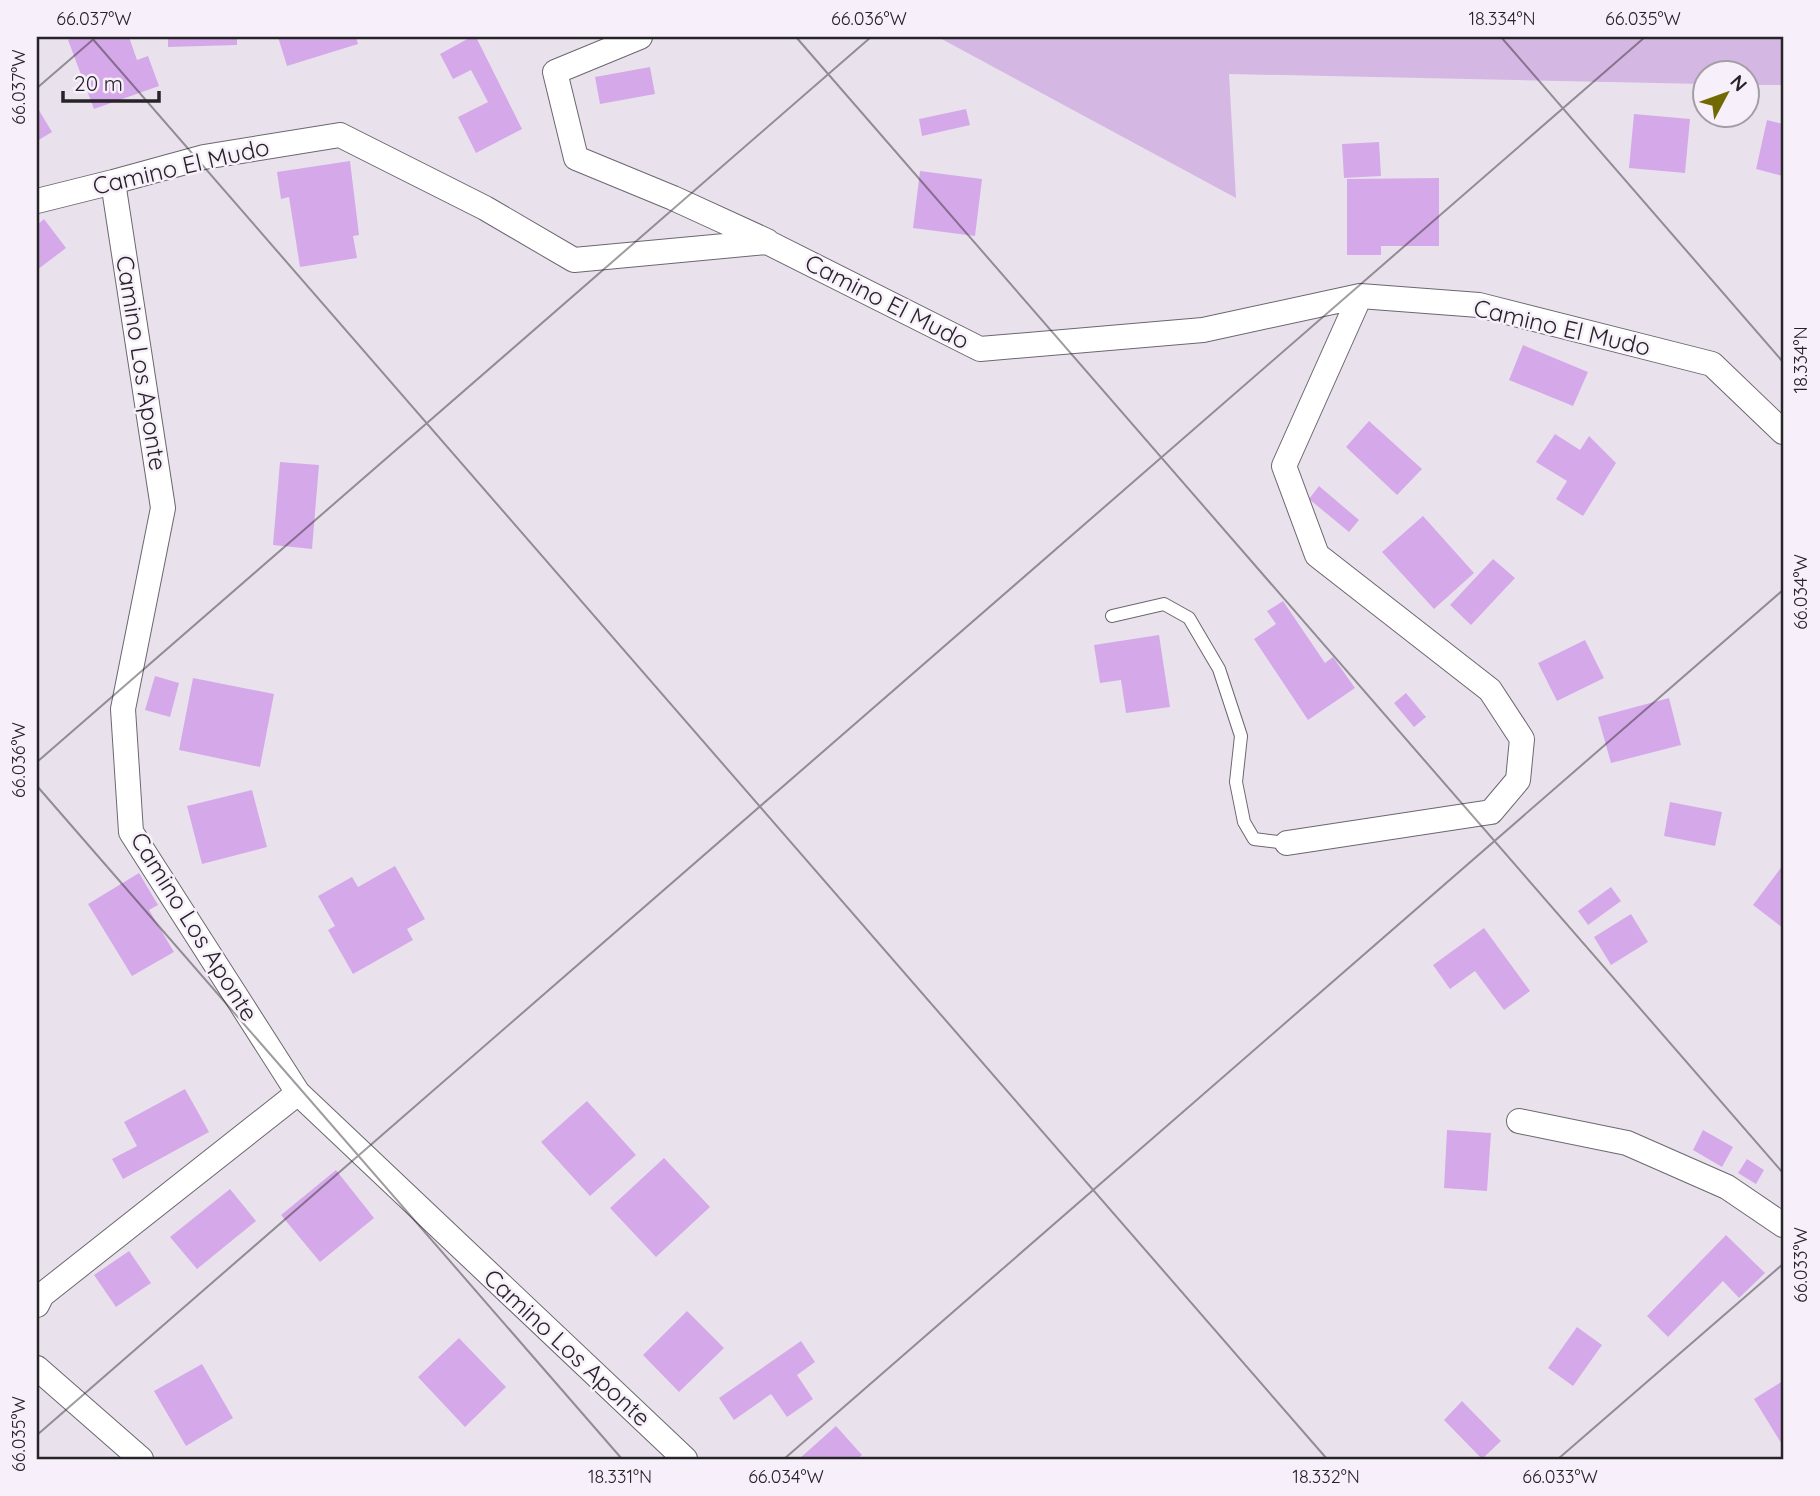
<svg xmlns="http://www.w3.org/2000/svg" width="1820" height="1496" viewBox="0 0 1820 1496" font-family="Quicksand,sans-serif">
	<rect width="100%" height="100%" fill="#e9e2ed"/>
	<!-- green -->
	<path fill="#d5b7e4" d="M938,37h845v48h-36l-1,-11h-42v10l-475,-10 7,124z"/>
	<!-- building -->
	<path fill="#d5a9e9" d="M76,37h53l8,23 11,-4 11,30 -65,23 -26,-69z
		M168,37h69v8l-69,2z
		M278,37h78l2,7 -71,22z
		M471,37h5l46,92 -46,24 -18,-36 30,-15 -17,-32 -18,9 -13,-25z
		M650,67l5,27 -55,10 -5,-27z
		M37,107l15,25 -15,9z
		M966,109l4,16 -48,11 -3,-17z
		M1634,114l56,5 -5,54 -56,-5z
		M1767,120l16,4v52l-27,-7z
		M1379,142l2,34 -37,2 -2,-34z
		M350,161l9,74 -6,1 4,22 -57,9 -11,-70 -8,2 -4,-27z
		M920,171l62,8 -7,57 -62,-8z
		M1439,178v68h-58v9h-34v-76z
		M44,219l22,29 -29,22v-45z
		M1523,345l65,27 -15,34 -64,-26z
		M1369,421l53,48 -25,26 -51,-48z
		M1555,434l25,16 9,-14 27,27 -33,53 -27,-17 11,-18 -31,-19z
		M280,462l39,3 -7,84 -39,-4z
		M1319,486l40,34 -10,12 -40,-33z
		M1423,516l51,57 -40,36 -52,-57z
		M1493,559l22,19 -44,47 -21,-20z
		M1283,601l42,62 8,-6 22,31 -47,32 -54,-81 22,-15 -9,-13z
		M1159,635l11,72 -44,6 -5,-33 -21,3 -6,-38z
		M1585,640l19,38 -47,23 -19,-38z
		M155,676l24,7 -9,34 -25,-7z
		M193,678l81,16 -14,73 -81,-17z
		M1406,693l20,24 -12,10 -20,-24z
		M1669,698l12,47 -70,18 -13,-46z
		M252,790l15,57 -65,17 -15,-58z
		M1670,802l52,10 -7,34 -51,-10z
		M1783,865v63l-30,-23z
		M395,866l30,53 -18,10 6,11 -60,34 -25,-44 7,-4 -17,-30 34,-19 6,10z
		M139,873l19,32 -9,5 25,42 -42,24 -44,-72z
		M1611,887l10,14 -33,24 -10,-14z
		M1631,914l17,28 -37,23 -17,-28z
		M1484,928l46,63 -26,19 -29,-39 -25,18 -17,-24z
		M185,1089l24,43 -86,47 -11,-20 25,-13 -13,-24z
		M587,1101l49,54 -46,41 -49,-54z
		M1447,1130l44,3 -4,58 -43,-3z
		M1703,1130l30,17 -11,20 -29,-17z
		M664,1158l46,49 -54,50 -46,-49z
		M1747,1159l17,11 -8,14 -18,-11z
		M336,1170l38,48 -54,44 -39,-47z
		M230,1189l26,32 -59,48 -27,-32z
		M1726,1235l39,38 -26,25 -16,-17 -55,56 -21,-21z
		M129,1251l22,32 -35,24 -22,-32z
		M687,1311l37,37 -45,44 -36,-37z
		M1577,1327l25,18 -29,41 -25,-18z
		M459,1338l47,49 -41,40 -47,-50z
		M801,1341l14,21 -18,13 16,24 -26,18 -16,-23 -37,26 -15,-22z
		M202,1364l31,54 -47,28 -32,-55z
		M1781,1382l2,5v59l-29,-47z
		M1462,1401l39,40 -19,18 -38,-39z
		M836,1426l26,29 -5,4h-58z"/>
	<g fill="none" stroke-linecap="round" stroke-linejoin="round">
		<defs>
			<path id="lane" d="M1112,616l52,-12 25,14 30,51 22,67 -5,46 8,40 10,17 33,4"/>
			<path id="street" d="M640,37l-85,35 21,86 97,40 94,43
				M113,182l50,326 -40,201 8,123 167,261 387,366
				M37,201l76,-19 91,-25 136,-22 145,73 89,52 193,-18 213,107 223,-19 157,-34 119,9 233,59 71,68
				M1287,843l204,-31 27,-32 4,-41 -32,-49 -173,-135 -33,-89 76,-170
				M1519,1121l108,22 100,44 56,38
				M37,1305l5,-10 256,-202
				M37,1368l104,91"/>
		</defs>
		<!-- lane casing -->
		<use href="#lane" stroke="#6c6670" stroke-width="14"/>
		<!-- street casing -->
		<use href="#street" stroke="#6c6670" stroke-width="26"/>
		<!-- lane -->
		<use href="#lane" stroke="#fff" stroke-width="12"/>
		<!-- street -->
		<use href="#street" stroke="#fff" stroke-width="24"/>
	</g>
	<!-- ticks -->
	<path fill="none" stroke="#272428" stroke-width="2" stroke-opacity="0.45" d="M91,37l1236,1422M796,37l987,1136M1501,37l282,325M37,88l59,-51M37,762l834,-725M37,786l585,673M37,1435l1608,-1398M784,1459l999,-869M1558,1459l225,-195"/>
	<g text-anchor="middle" stroke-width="5" stroke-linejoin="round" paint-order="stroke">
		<!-- street labels -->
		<g font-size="24" fill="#272428" stroke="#f7effa">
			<text transform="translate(181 167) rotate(-13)" y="8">Camino El Mudo</text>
			<text transform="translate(887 302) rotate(27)" y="8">Camino El Mudo</text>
			<text transform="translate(1562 328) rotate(13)" y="8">Camino El Mudo</text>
			<text transform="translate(141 363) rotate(81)" y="8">Camino Los Aponte</text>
			<text transform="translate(194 927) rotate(58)" y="8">Camino Los Aponte</text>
			<text transform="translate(567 1348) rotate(43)" y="8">Camino Los Aponte</text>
		</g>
	</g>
	<!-- border -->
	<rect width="1820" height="1496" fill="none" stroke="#f7effa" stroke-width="77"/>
	<!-- north arrow -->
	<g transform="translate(1726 94) rotate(49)"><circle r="33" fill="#f7effa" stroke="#a49ea6" stroke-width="2"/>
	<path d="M0-5L12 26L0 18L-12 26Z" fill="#716a03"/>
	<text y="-10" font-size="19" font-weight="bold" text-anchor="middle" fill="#272428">N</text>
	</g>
	<!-- scale -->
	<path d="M63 91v10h96v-10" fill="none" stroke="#272428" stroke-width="3.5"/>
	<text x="74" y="91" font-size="21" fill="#272428" stroke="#f7effa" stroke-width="5" paint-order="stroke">20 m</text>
	<rect x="38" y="38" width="1744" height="1420" fill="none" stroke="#272428" stroke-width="2.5"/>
	<g font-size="18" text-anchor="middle" fill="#272428">
		<text x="94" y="25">66.037°W</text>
		<text x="869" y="25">66.036°W</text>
		<text x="1502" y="25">18.334°N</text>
		<text x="1643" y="25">66.035°W</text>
		<text transform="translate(19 87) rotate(-90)" y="6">66.037°W</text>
		<text transform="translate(1801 360) rotate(-90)" y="6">18.334°N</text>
		<text transform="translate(1801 592) rotate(-90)" y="6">66.034°W</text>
		<text transform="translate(19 760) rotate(-90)" y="6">66.036°W</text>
		<text transform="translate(1801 1265) rotate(-90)" y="6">66.033°W</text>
		<text transform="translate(19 1434) rotate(-90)" y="6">66.035°W</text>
		<text x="620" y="1483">18.331°N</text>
		<text x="786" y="1483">66.034°W</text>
		<text x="1326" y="1483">18.332°N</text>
		<text x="1560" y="1483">66.033°W</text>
	</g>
</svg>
